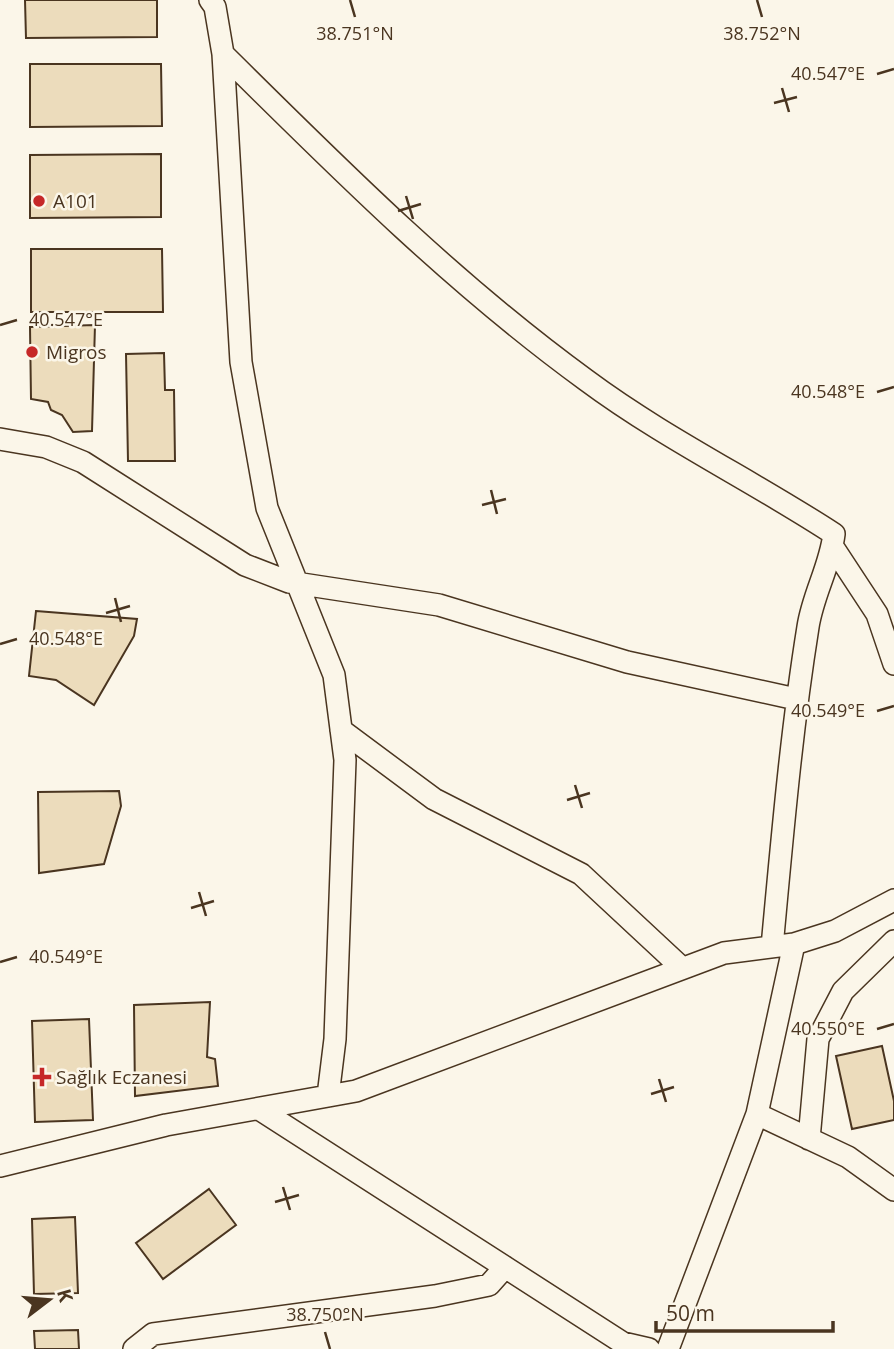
<svg xmlns="http://www.w3.org/2000/svg" width="894" height="1349" viewBox="0 0 894 1349" font-family="'Open Sans',sans-serif">
	<rect width="100%" height="100%" fill="#fbf6e9"/>
	<!-- building -->
	<path fill="#ecdcbc" stroke="#4a3520" stroke-width="2" d="M25,0h132v37l-131,1z
		M30,64h131l1,62 -132,1z
		M161,154v63l-131,1v-63z
		M31,249h131l1,63h-132z
		M95,325l-3,106 -19,1 -11,-17 -11,-5 -3,-8 -17,-3 -1,-72z
		M164,353l1,37h9l1,71h-47l-2,-107z
		M36,611l101,8 -3,17 -40,69 -38,-25 -27,-4z
		M119,791l2,15 -17,58 -65,9 -1,-81z
		M210,1002l-3,55 8,2 3,27 -83,10 -1,-91z
		M89,1019l4,101 -58,2 -3,-101z
		M882,1046l12,55v19l-42,9 -16,-73z
		M209,1189l27,36 -73,54 -27,-36z
		M75,1217l3,76 -44,1 -2,-75z
		M78,1330l1,19h-44l-1,-18z"/>
	<g fill="none" stroke-linecap="round" stroke-linejoin="round">
		<defs>
			<path id="street" d="M210,0l5,7 8,47 18,308 26,146 67,167 11,85 -10,279 -7,57
				M223,54c116,115 231,230 363,326 78,58 167,101 248,154 -4,33 -21,60 -26,93 -17,106 -26,213 -36,320
				M0,439l46,8 37,15 162,103 44,17 150,23 188,57 169,37
				M833,547l44,67 17,50
				M341,730l93,69 147,75 101,94
				M259,1109l364,234 26,6
				M757,1114l91,43 46,33
				M809,1139l9,-100 25,-48 51,-50
				M0,1166l166,-41 190,-34 368,-138 70,-9 41,-13 59,-31
				M134,1349l19,-15 282,-38 54,-11 16,-18
				M668,1349l89,-235 37,-170"/>
		</defs>
		<!-- street casing -->
		<use href="#street" stroke="#4a3520" stroke-width="24"/>
		<!-- street -->
		<use href="#street" stroke="#fbf6e9" stroke-width="21"/>
	</g>
	<!-- ticks -->
	<path fill="none" stroke="#4a3520" stroke-width="2.5" d="M350,0l5,17M757,0l5,17M877,74l17,-5M782,88l7,24M774,103l23,-6M406,196l7,23M398,211l23,-7M0,325l17,-5M877,392l17,-5M491,490l6,24M482,505l24,-6M115,598l6,24M106,613l24,-7M0,644l17,-5M877,711l17,-5M575,785l7,23M567,800l23,-7M199,892l7,24M191,908l23,-7M0,962l17,-5M877,1029l17,-5M659,1079l7,23M651,1094l23,-7M283,1187l7,23M275,1202l24,-7M325,1332l5,17"/>
	<!-- markers -->
	<g fill="#c62828" stroke="#fbf6e9" stroke-width="2.5">
		<circle cx="39" cy="201" r="7"/>
		<circle cx="32" cy="352" r="7"/>
		<path d="M38.5 1066.5h7v7h7v7h-7v7h-7v-7h-7v-7h7z"/>
	</g>
	<g text-anchor="middle" stroke-width="5" stroke-linejoin="round" paint-order="stroke">
		<!-- poi labels -->
		<g font-size="19" fill="#4a3520" stroke="#fbf6e9" text-anchor="start">
			<text x="53" y="208">A101</text>
			<text x="46" y="359">Migros</text>
			<text x="56" y="1084">Sağlık Eczanesi</text>
		</g>
	</g>
	<g font-size="18" text-anchor="middle" fill="#4a3520" stroke="#fbf6e9" stroke-width="5" stroke-linejoin="round" paint-order="stroke">
		<text x="355" y="40">38.751°N</text>
		<text x="762" y="40">38.752°N</text>
		<text x="828" y="80">40.547°E</text>
		<text x="66" y="326">40.547°E</text>
		<text x="828" y="398">40.548°E</text>
		<text x="66" y="645">40.548°E</text>
		<text x="828" y="717">40.549°E</text>
		<text x="66" y="963">40.549°E</text>
		<text x="828" y="1035">40.550°E</text>
		<text x="325" y="1321">38.750°N</text>
	</g>
	<!-- north arrow -->
	<g transform="translate(49 1300) rotate(74)" stroke="#fbf6e9" stroke-width="5" paint-order="stroke">
	<path d="M0-5L12 26L0 18L-12 26Z" fill="#4a3520"/>
	<text y="-10" font-size="19" font-weight="bold" text-anchor="middle" fill="#4a3520">K</text>
	</g>
	<!-- scale -->
	<path d="M656 1321v10h177v-10" fill="none" stroke="#4a3520" stroke-width="3.5"/>
	<text x="666" y="1321" font-size="21" fill="#4a3520" stroke="#fbf6e9" stroke-width="5" paint-order="stroke">50 m</text>
</svg>
